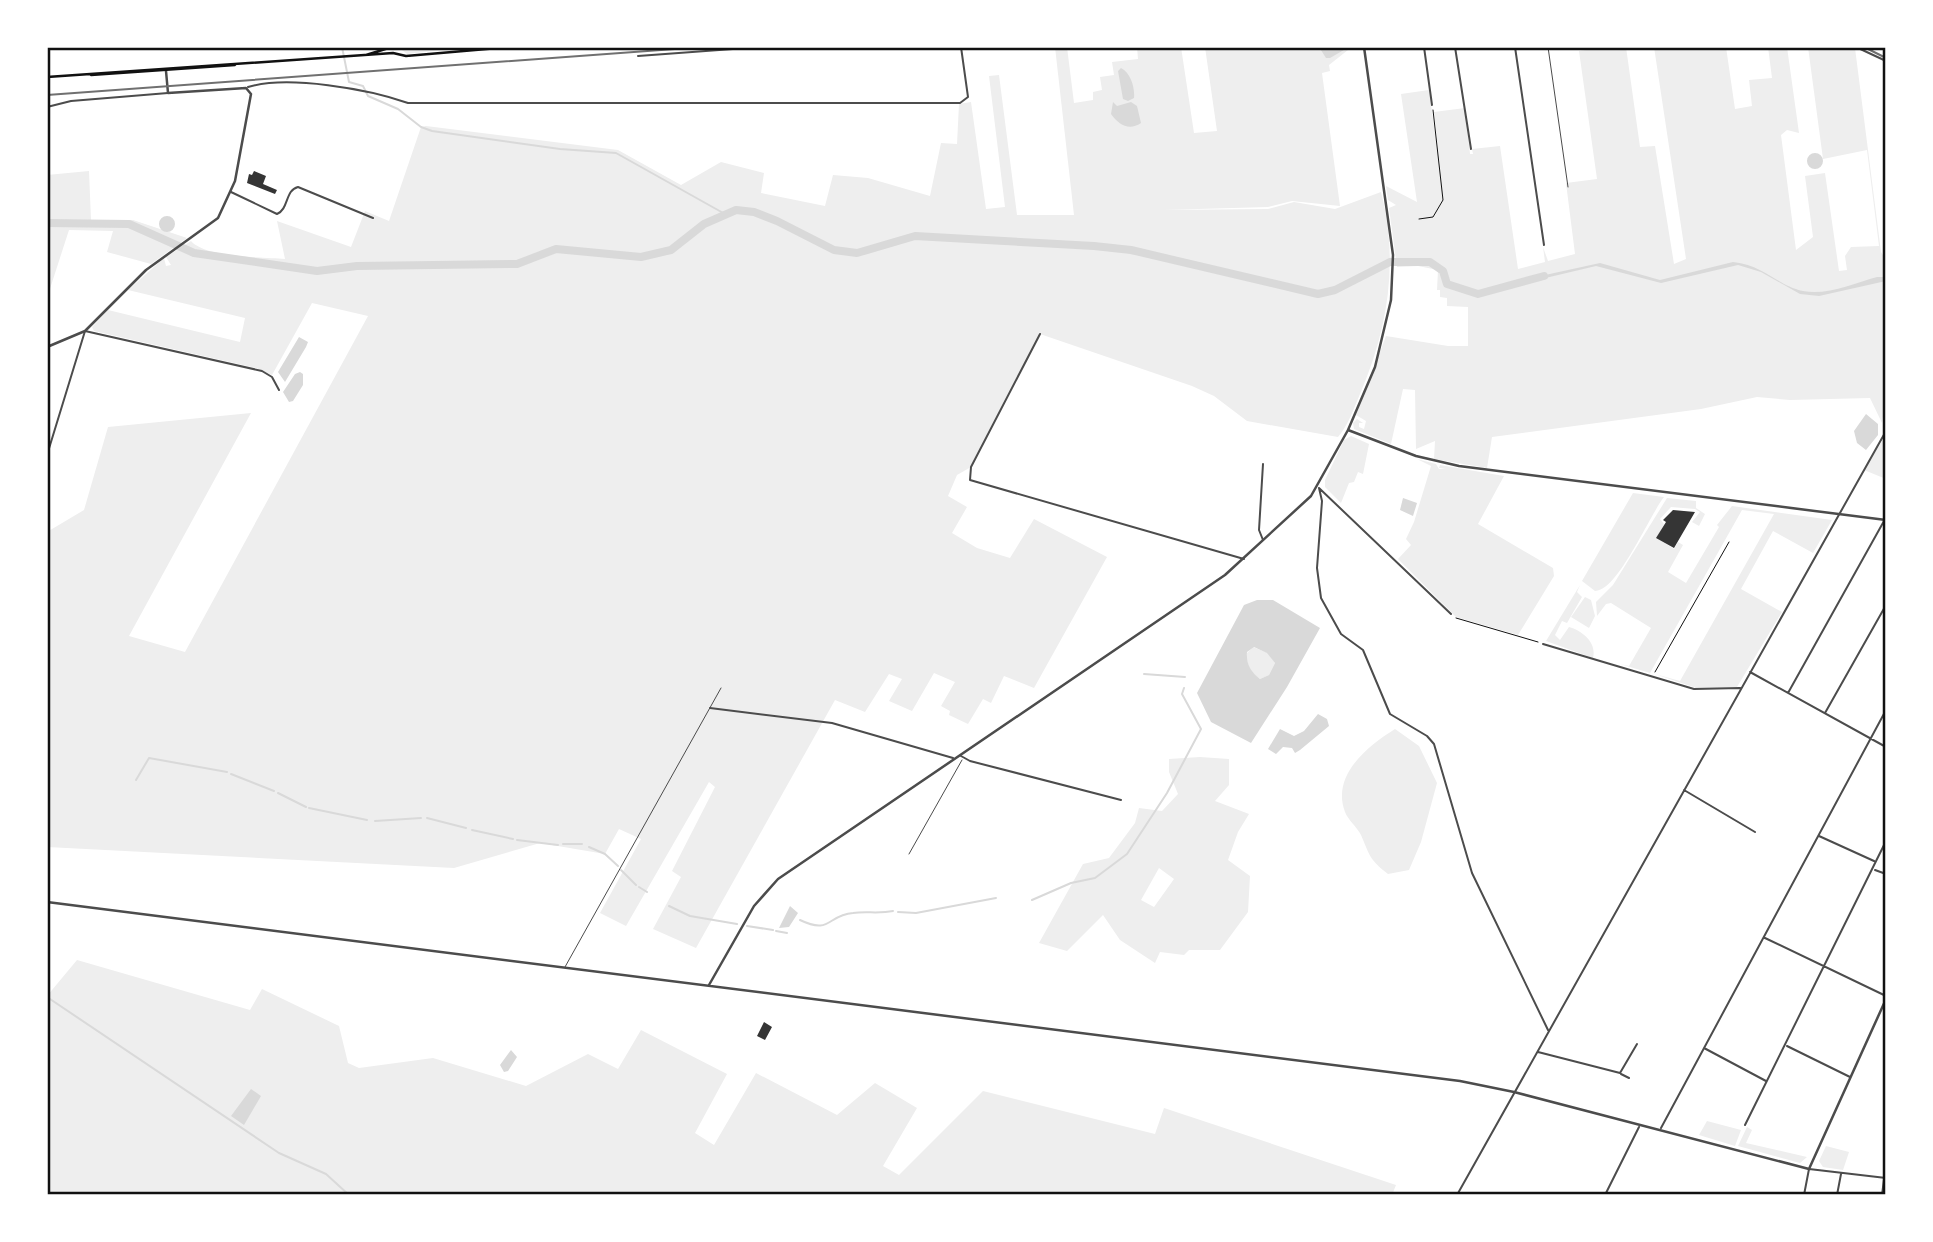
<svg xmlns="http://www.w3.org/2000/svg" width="1933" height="1242" viewBox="0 0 1933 1242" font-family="Georgia,serif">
	<rect width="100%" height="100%" fill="#fff"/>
	<!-- green -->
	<path fill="#eee" fill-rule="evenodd" d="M398,47h70l-61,7z
		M1055,47h12l7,56 19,-3v-8l9,-2 -2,-13 14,-2 -2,-13 26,-3 -1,-12h44l13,86 23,-2 -12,-84h156l-13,3 -19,15 1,6 -8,2 18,133 -48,-5 -24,6 -105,3 105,-1 26,-7 41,7 46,-17c18,69 7,137 -21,202 -6,14 -12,32 -22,43l-91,-16 -33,-25 -22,-10 -152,-52 -69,133 -14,8 -9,21 19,11 -15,26 25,15 33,10 24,-39 73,38 -73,131 -30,-12 -13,27 -8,-4 -15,25 -19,-9 1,-4 -9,-5 14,-24 -21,-9 -22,38 -23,-10 13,-22 -13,-5 -24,38 -30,-12 -139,248 -43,-19 28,-52 -9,-6 43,-84 -6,-5 -83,144 -26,-13 41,-74 -22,-10 -14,25 -65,-11 -86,25 -407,-21v-315l37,-22 24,-83 143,-14 -122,223 56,16 183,-336 -56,-13 -40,72 -16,-7 -162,-37 -2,-4 16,-17 132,32 5,-24 -117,-28 36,-32 2,8 5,-1 -5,-8 25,-16c15,17 71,16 94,18l-8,-38 74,26 14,-36 24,10 32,-94 5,-1 192,24 63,35 40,-23 43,11 -3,20 64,13 8,-31 35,3 62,18 11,-53 16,1 2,-40 12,-2 15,107 19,-2 -16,-131 10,-1 18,140h57z
		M1607,47h19l14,100 15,-1 19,118 12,-5 -32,-212h72l9,62 17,-3 -3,-26 23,-2 -4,-31h19l12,86 -12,-3 -6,5 15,115 17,-13 -8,-61 20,-3 14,98 8,-1 -2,-14 6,-9 28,-1 -12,-96 -44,9 -15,-112 47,1 26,204 5,8v135l-4,28 -12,-25 -80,2 -33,-3 -56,12 -209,28 -5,31 -53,-9 1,-18 -19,8 -1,-59 -12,-1 -12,55 -37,-15 -1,-6 4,-4 6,4h-4v4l5,2 2,-8 -10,-6 30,-79 62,10h20v-39l-21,-1v-8l-7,-1v-7h-3l1,-20 -20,-4 -21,1 -8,-59 7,-3 -8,-5 -2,-14 31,16 -16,-108 28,-4 13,94 -8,-72 31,-4 5,46h3l-1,-5 28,-3 18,123 27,-7 -2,-15 5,14 27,-7 -9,-71 31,-4 -18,-128z
		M89,171l2,49h42l54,18 -36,26 -44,-12 6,-21 -44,-1 -22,68v-123z
		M1886,435v44l-22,-9z
		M1351,436l18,8 -6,30 -5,-2 -4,10 -5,1 -8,20 -16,-16v-7l19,-40z
		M1417,459l19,5 3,5h7l-7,-1 1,-3 64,11 -26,48 75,44 1,8 -36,59 -62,-18 -58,-58 13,-14 -5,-6 8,-17 17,-56z
		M1633,493l31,4c-15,19 -46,94 -69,94l-13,-10z
		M1667,498l29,3v7l9,6 -6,12 -7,-4 8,-10 -5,-3 -24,-2 -11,12 4,5 -7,14 17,11 4,-7 5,3 -15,27 18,11 33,-56 -2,-2 15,-19 100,14 -19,33 -40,-22 -32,58 41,23 -45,75 -38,2 -44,-15 25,7 94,-167 -32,-4 -92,163 -30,-9 9,2 22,-38 -40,-25 -5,1 -9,12 -1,-14 17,-17z
		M1580,585l-3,7 5,5 -15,26 -5,-2 -7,14 5,5 9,-13c14,4 28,16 24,31l-47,-17z
		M1585,597l6,3 4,16 -6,12 -18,-11z
		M1253,647l15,6 7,10 -6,12 -9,4c-9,-7 -14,-14 -13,-26z
		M1395,729l24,17 18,37 -16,59 -12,28 -21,4c-19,-15 -18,-18 -27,-39 -4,-8 -13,-15 -16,-23 -14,-37 23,-66 50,-83z
		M1200,757l29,2v26l-14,16 34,13 -11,18 -10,28 22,16 -2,36 -28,38h-31l-5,5 -24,-3 -5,11 -35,-23 -17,-25 -36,36 -28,-8 44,-79 26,-6 26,-35 4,-15 23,3 16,-17 -9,-22v-13zM1159,868l15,11 -20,28 -13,-7z
		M77,960l173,50 12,-21 77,37 9,37 11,5 74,-10 93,28 62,-32 30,15 23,-39 86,44 -32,59 19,12 42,-72 81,42 38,-32 42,25 -34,58 16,9 84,-84 172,43 9,-26 232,77 -4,10h-1345v-199z
		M1707,1121l34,9 -6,16 -36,-11z
		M1747,1127l5,3 -6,13 61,14 -7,6 -62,-17z
		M1826,1146l23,6 -6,18 -20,-3 -4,-6z"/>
	<!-- water -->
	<path fill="#d9d9d9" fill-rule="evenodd" d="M1319,47h30l-19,11h-4z
		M1121,68c10,5 14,20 13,30l-6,3 -5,-2 -5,-28z
		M1113,102l4,4 14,-4 6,4 4,17c-12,8 -22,2 -30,-9z
		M1807 161a8 8 0 1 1 16 0a8 8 0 1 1-16 0Z
		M159 224a8 8 0 1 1 16 0a8 8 0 1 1-16 0Z
		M1733,262c33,4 43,23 70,29 23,5 52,-8 74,-14h9v4l-67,15 -19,-2 -39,-22 -23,-7 -77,18 -65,-17 -59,14 -1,-3 64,-14 60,17z
		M299,337l9,5 -2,5 -21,35 -7,-10z
		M300,372l3,2v11l-10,16 -4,1 -6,-10 12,-18z
		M1866,414l12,10v11l-12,15 -9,-7 -3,-12z
		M1403,498l14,5 -4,13 -13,-6z
		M1257,600h16l47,28 -33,59 -36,56 -40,-21 -14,-29 47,-88zM1254,647l13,6 8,10 -6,12 -9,4c-9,-7 -14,-15 -13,-27z
		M1318,714l9,5 2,7 -29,24 -5,3 -3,-5 -9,-1 -7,7 -8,-5 12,-20 14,7 10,-5z
		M790,906l8,7 -9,14 -10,1z
		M511,1050l6,7 -9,14 -4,1 -4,-7z
		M251,1089l10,7 -17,29 -13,-9z"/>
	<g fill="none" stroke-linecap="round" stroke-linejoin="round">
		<!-- stream -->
		<path stroke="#d9d9d9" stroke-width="2" d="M342,47l7,35 14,4 5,10 30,13 23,18 11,4 128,18 56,4 109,61
			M1144,674l41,3
			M231,774l43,17
			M136,780l13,-22 78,14
			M278,793l28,14
			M309,808l58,12
			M427,818l39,10
			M375,821l46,-3
			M472,830l41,9
			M517,840l41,5
			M563,844h19
			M589,847l16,7 13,12
			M621,870l15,15
			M639,887l8,5
			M1032,900l39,-17 24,-5 32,-24 40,-61 34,-64 -19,-35 2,-6
			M669,906l21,10 47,8
			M898,912l18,1 80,-15
			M800,920c31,15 27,-5 53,-7 13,-2 26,1 40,-2
			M747,926l26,4
			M776,931l11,2
			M47,997l232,156 47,21 23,21"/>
		<!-- river -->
		<path stroke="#d9d9d9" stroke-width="8" d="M47,223l82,1 65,29 123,18 40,-5 160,-2 39,-15 85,8 30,-7 33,-26 32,-14 18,2 23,9 57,29 23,3 58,-17 179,10 37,4 187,44 17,-4 55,-28
			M1393,262h37l13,9 4,13 31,10 66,-18"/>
	</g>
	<!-- building -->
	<path fill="#353535" d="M254,171l12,5 -3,8 14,6 -2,4 -28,-11 2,-9 3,1z
		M1673,510l22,2 -21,36 -18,-10 10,-16 -3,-2z
		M764,1022l8,5 -7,13 -8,-4z"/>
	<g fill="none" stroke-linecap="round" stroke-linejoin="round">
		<!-- path -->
		<path stroke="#111" stroke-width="1" d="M1419,219l14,-2 10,-17 -10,-90
			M1456,618l82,24
			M1655,672l74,-130"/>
		<!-- service -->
		<path stroke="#4c4c4c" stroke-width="1" d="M1548,47l20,140
			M909,854l53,-94
			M565,967l156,-279"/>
		<!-- minor -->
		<path stroke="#4c4c4c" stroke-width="2" d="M1424,47l8,58
			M1455,47l16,102
			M1515,47l29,198
			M1856,47l30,14
			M638,56l122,-9
			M248,87c40,-12 120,2 160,16h552l8,-6 -7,-50
			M47,107l24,-6 97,-8
			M231,192l46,22c12,-5 8,-24 21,-27l75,31
			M1040,334l-69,133 -1,13 274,79
			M47,455l38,-124 177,40 10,6 7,13
			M1319,488l3,13 -5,67 4,30 20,36 22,16 27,64 37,22 7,8 38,129 76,157
			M1319,488l132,126
			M1263,540l-4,-10 4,-66
			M1543,644l151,45 46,-1
			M1750,672l136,75
			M1788,693l96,-172
			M710,708l122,15 121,35
			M1825,713l61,-108
			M961,756l9,5 151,39
			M1684,790l71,42
			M1819,836l55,25
			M1875,870l11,4
			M1765,938l121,58
			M1787,1046l63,31
			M1704,1048l62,33
			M1538,1052l82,21 17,-29
			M1621,1074l8,4
			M1745,1125l141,-284
			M1661,1128l225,-418
			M1457,1195l429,-764
			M1605,1195l34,-68
			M1804,1195l5,-26 77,9
			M1837,1195l4,-21
			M1882,1195l2,-16"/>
		<!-- tertiary -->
		<path stroke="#4c4c4c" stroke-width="2.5" d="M47,347l38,-16 61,-61 72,-52 17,-37 16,-87 -5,-6 -78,5 -2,-22
			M1348,430l68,26 43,10 427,54
			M47,902l1413,179 54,11 295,77 77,-170
			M709,985l45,-79 24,-27 447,-304 86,-79 37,-66 27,-63 16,-67 2,-45 -29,-208"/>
		<!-- primary -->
		<path stroke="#111" stroke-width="2.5" d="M366,55l26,-8
			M91,75l144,-10
			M47,77l346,-24 13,3 104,-9"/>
		<!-- rail -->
		<path stroke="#707070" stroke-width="2" d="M1864,47l22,11
			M47,95l655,-48"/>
	</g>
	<!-- border -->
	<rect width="1933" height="1242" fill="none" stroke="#ffffff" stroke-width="98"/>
	<rect x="49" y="49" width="1835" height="1144" fill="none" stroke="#111" stroke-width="2.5"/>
</svg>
